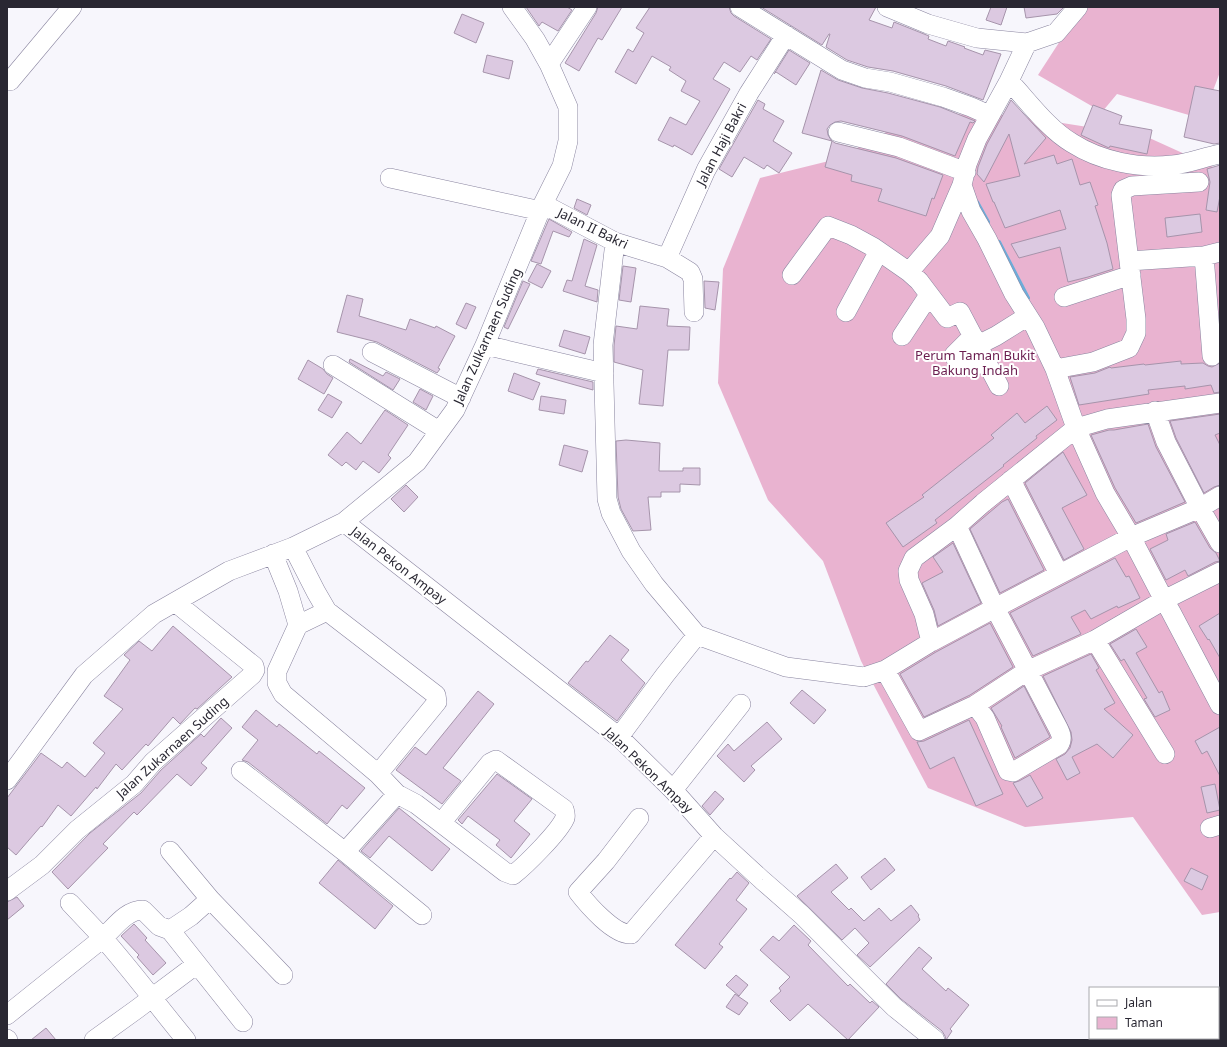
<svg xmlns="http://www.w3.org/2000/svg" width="1227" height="1047" viewBox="0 0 1227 1047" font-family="'Noto Sans',sans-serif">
	<rect width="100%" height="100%" fill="#f7f6fc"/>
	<!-- green -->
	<path fill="#e9b3d0" d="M1082,7h138v65l-12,32 -9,14 -82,-24 -15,18 -64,-37z
		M919,114l93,1 133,21 75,34v742l-18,3 -69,-98 -108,10 -97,-39 -67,-127 -38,-100 -55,-61 -50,-117 5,-114 37,-91 77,-19z"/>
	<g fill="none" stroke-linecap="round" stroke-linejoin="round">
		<!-- stream -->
		<path stroke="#6dacd9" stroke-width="4" d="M977,202l11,20
			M999,242l29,56"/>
	</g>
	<!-- building -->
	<path fill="#dcc9e1" stroke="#a694ab" d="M526,7h41l5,3 -14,21 -16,-9 -3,4z
		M598,7h24l-20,33 -4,-2 -19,33 -14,-8 31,-50z
		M650,7h79l2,6 3,3 37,23 -14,21 -6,-4 -11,16 -16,-10 -11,17 17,10 -38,66 -18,-10 -1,2 -15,-7 12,-23 16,8 14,-24 -19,-10 5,-10 -17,-11 2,-3 -19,-11 -16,28 -21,-12 13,-23 5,3 11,-19 -8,-5z
		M761,7h115l-7,13 23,8 2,-6 35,14 -1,3 18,7 2,-5 17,6 -1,1 19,7 2,-5 16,4 -18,46 -37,-14 -53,-15 -25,-4 -21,-7 -21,-13 4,-13h-1l-7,11z
		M991,7h16l-6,18 -15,-5z
		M1024,7h39v1l-6,6 -31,4z
		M462,14l22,9 -8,20 -22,-10z
		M789,50l21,13 -14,22 -20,-13 -2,2z
		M487,55l26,6 -4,18 -26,-7z
		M821,70l17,10 24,8 26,5 52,14 35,14 -2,2 -3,-1 -15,34 -53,-20 -61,-15 -6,1 -5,3 -3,4 1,6 3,5 4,3 61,15 47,17 -9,24 -2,-1 -6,18 -48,-15 4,-12 -31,-8 1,-6 -27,-8 7,-26 -30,-8z
		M1195,86l25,5v52l-6,1 -30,-7z
		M758,100l7,4 -2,5 21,12 -11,20 19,12 -13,20 -12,-8 -3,4 -20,-12 -12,20 -13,-8z
		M1011,100l35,38 -22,26 30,-9 3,9 15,-5 8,26 10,-3 8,23 -3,1 12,37 6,26 -25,8 -20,5 -8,-35 -41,11 -8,-14 55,-15 -6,-19 -55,18 -11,-26h-1l-7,-18 34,-8 -11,-42 -25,48 -7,-8 1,-7 9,-23z
		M1093,105l29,11 -3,8 33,6 -5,24 -37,-8 -1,2 -28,-13z
		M1220,165v31l-3,16 -11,-2 4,-28 -3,-13z
		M577,199l14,6 -4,10 -13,-7z
		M1200,214l2,18 -35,5 -2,-19z
		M549,219l23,13 -3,5 -16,-6 -12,33 -10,-3z
		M584,239l13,6 -12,41 13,4 -1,12 -34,-11 4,-11 5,1z
		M537,264l14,7 -9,17 -14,-7z
		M623,266l13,2 -5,34 -12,-2z
		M523,281l7,3 -22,45 -4,-2z
		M704,281l15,1 -4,28 -10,-2z
		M347,295l16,4 -4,17 47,14 4,-11 25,9 1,-2 19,10 -17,32 2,1 -3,4 -60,-31 -40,-10z
		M466,303l10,4 -10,22 -10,-5z
		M640,306l29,3 -2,17 23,1 -1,23h-21l-5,56 -24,-2 4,-34 -29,-8v-16l2,-20 21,3z
		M564,330l26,7 -5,17 -26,-8z
		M350,359l33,17 3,-4 14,7 -7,11 -44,-28z
		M308,360l15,9 4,5 6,4 -9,16 -26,-15z
		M1181,361v3l22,-1 5,3 4,1 8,-4v29l-6,1 -3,-8 -26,4v-3l-37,4 1,4 -70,11 -9,-28 25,-4 15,-6 1,1 33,-4 1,1z
		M538,369l55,13v8l-57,-16z
		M514,373l26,10 -7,17 -25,-9z
		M420,389l13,7 -7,14 -13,-8z
		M328,394l14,8 -10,16 -14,-8z
		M541,396l25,4 -2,14 -25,-4z
		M1047,406l10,14 -21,16 1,2 -34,27 1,1 -69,54 2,3 -34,24 -17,-24 38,-26 -2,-2 72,-57 -3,-3 26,-22 8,10z
		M385,410l23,15 -20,30 3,3 -12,15 -16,-12 -7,9 -10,-8 -4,4 -14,-11 19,-23 14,12z
		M1220,414v19l-5,2 5,10v40l-6,2 -10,6 -28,-55 -6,-17z
		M1148,424l8,23 29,55 -49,21 -21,-35 -24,-53 18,-5h5z
		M626,440l34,3 -1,28h24v-3h17v17l-20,-1v8h-19v5h-13l3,33 -18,1 -12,-22 -3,-12 -2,-56z
		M564,445l24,6 -6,21 -23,-7z
		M1063,452l24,43 -25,13 22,41 -20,11 -39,-77z
		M406,485l12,12 -14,15 -13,-13z
		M1008,499l36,71 -44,23 -30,-64 32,-27z
		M1195,522l15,26 6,5 4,8 -5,1 -27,14 -3,-6 -19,10 -16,-31 18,-9 -2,-6z
		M953,543l28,60 -43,23 -4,-16 -12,-27 21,-11 -10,-15z
		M1115,558l11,19 3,-1 11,22 -22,10 -1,-2 -26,13 -6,-9 -14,7 10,17 -48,22 -23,-43z
		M1220,613v45l-11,-19 -1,1 -9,-14z
		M990,623l23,44 -43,28 -46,22 -24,-43 36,-22z
		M173,626l59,51 -35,32 -2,-1 -15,16 -7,-7 -25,29 -2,-2 -24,26 -6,-6 -19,25 -1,-2 -25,29 -13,-11 -16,22 -1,-1 -25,29 -9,-8v-49l34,-45 21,15 5,-6 18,15 20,-24 -12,-10 30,-34 -19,-13 26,-36 -6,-5 15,-14 13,10z
		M1136,629l11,18 -11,6 23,40 3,-2 8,19 -15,7 -11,-18 3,-1 -23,-39 -3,2 -11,-17z
		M610,635l19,15 -8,10 24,23 -28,38 -49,-38 18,-22 2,1z
		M1091,654l8,14 -3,2 19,33 -11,6 29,26 -20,23 -16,-14 -25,13 8,16 -13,7 -11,-21 9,-5 5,-6 2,-8 -1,-8 -28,-56z
		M1024,686l26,51 -35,21 -14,-31 1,-1 -11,-18z
		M802,690l24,20 -12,14 -24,-21z
		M478,691l16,13 -51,64 18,13 -19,23 -46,-34 19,-23 11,8z
		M256,710l21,17 2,-3 38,30 2,-3 46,37 -18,21 -5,-4 -15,19 -79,-62 -6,-2 16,-20 -16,-13z
		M221,718l11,10 -31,35 6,5 -16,18 -14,-12 -40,41 -3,-3 -31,32 5,4 -40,41 -16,-17 38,-39 51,-40 20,-23 40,-36 3,3z
		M969,720l34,74 -27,12 -22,-49 -24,12 -13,-27 7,-1z
		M767,722l15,17 -31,27 4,4 -11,12 -27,-26 11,-12 6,7z
		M1220,727v49l-13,-25 -5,3 -7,-13z
		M497,774l35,25 -18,22 16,13 -19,24 -15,-13 4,-5 -32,-24 -6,8 -4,-4z
		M1030,775l13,23 -16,9 -14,-24 6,-2z
		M1215,784l5,26 -13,3 -6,-26z
		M715,791l9,8 -14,16 -8,-9z
		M399,808l51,41 -18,22 -43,-35 -19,22 -9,-7z
		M885,858l10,12 -24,20 -10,-13z
		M338,860l55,46 -18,23 -56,-46z
		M836,864l12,14 -17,14 18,18 2,-2 13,13 15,-13 12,13 20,-16 8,10 -1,1 2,4 -50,47 -13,-12 12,-12 -14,-15 -13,12 -45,-44z
		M1191,868l17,8 -6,14 -18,-9z
		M737,872l12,11 -13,17 11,9 -28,35 4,3 -18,22 -30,-24 55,-67 1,1z
		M17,897l7,9 -17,14v-18z
		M134,924l13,14 -2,2 21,23 -13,12 -16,-18 2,-2 -18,-19z
		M794,925l17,16 -3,4 40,41 2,-2 20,19 2,-2 7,6 -31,33 -40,-36 -18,17 -20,-20 11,-10 -2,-3 11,-11 -30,-27 13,-14 6,5z
		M919,947l13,11 -10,11 24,22 2,-3 21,17 -19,24 2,2 -6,9 -1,-4 -3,-5 -41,-32 -15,-15z
		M736,975l12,10 -9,11 -13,-11z
		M735,994l13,9 -9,12 -13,-8z
		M46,1028l10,12h-25z"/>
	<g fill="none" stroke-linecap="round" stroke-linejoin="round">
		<defs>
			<path id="minor" d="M740,7l102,63 23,8 25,4 53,15 28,10 18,8
				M887,7l41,17 49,14 50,5 29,-10 22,-26
				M1027,43l-18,38 -32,58 -10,25 -5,21 9,26 16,28 27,55 21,33 20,42 21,59 29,65 26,44 33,63 7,12 49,93
				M549,64l38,-57
				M7,78l3,3 62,-74
				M1009,81c19,20 39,48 63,62 28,18 67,26 100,22 16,-1 32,-8 48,-11
				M838,132l61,15 67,25
				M390,178l151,33
				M543,204l72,38 52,16 23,14 3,7 1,33
				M615,242l-12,103 4,154 4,14 20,38 23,33 43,51 89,32 78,10 21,-7
				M1204,256l8,100
				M667,258l39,-88 43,-77 37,-58
				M1129,261l75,-5 16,-4
				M909,272l31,-36 22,-51
				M792,275l36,-49 23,9 22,12 36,25 10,9 28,37 13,-6 39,74
				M1064,297l67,-22
				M846,312l33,-61
				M902,336l27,-41
				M973,336l-19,19 5,10 29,-1
				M485,345l119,28
				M978,345l18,-9 32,-20
				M372,352l89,46
				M333,365l106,66
				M1055,369l38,-7 36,-14 7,-15v-14l-15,-124 2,-5 9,-4 67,-4
				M1155,411l11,31 34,66 20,35
				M1011,480l48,94
				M1220,496l-20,12 -69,29 -136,71 -64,34 -46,28 34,61 56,-26 52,-34 68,-31 69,-40 56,-28
				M344,522l275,215 54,53 41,46 48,44 40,35 92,92 41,33
				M957,526l38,82 63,120c3,6 5,11 1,17l-46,27 -5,-1 -23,-53 -10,-13
				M293,547l23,45 11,19 109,84 1,7 -59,72
				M273,554l15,37 10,34 -21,46v12l6,11 95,80 19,20 19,10 25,19
				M298,625l29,-14
				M1095,640l70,114
				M931,642l-7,-28 -15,-34 -1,-9 6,-13 43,-32 26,-23 93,-75 31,-9 113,-16
				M619,737l46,-62 32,-40
				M496,760l68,49c1,4 2,6 1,9 -6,14 -39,47 -52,57l-8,-3 -64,-49 49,-60z
				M241,771l104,81 77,63
				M7,780l77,-105 70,-61 75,-43 64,-24 51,-25 73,-60 38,-52 30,-65 58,-141 19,-38 6,-25v-34l-19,-43 -14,-25 -23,-32
				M673,790l68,-86
				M639,818l-33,43 -28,31c10,13 36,43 53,42l83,-98
				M1210,828l10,-3
				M170,851l40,48 -19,17 -21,14 -11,-4 -16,-16c-17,0 -28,17 -40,28 29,33 55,68 83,102
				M345,852l52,-58
				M7,891l35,-26 35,-35 57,-46 19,-22 99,-87 3,-5 -1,-4 -79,-64
				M210,899l73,76
				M170,930l73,92
				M7,1015l96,-77 -33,-35
				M7,1039l1,1
				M94,1040l43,-31 60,-45"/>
		</defs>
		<!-- minor casing -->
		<use href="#minor" stroke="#89849f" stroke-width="20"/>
		<!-- minor -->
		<use href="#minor" stroke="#fff" stroke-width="19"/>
	</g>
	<g text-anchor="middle" stroke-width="4" stroke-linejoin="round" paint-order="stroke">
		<!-- street labels -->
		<g font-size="13" fill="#292732" stroke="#fff">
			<text transform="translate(721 144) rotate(-62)" y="5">Jalan Haji Bakri</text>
			<text transform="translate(593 228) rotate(26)" y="5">Jalan II Bakri</text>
			<text transform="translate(487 336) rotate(-66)" y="5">Jalan Zulkarnaen Suding</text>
			<text transform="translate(399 565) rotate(38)" y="5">Jalan Pekon Ampay</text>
			<text transform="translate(172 747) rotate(-42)" y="5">Jalan Zukarnaen Suding</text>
			<text transform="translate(649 770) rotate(44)" y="5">Jalan Pekon Ampay</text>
		</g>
		<!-- park labels -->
		<g font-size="13" fill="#6a1c4e" stroke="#fff">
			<text x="975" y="360">Perum Taman Bukit<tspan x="975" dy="15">Bakung Indah</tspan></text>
		</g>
	</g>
	<!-- border -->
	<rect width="1227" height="1047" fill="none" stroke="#292732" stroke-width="16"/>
	<!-- legend -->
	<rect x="1089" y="987" width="130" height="52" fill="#ffffff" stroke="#a9a9ad"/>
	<rect x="1097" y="1000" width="20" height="6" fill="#ffffff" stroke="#a9a9ad"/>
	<text x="1125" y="1007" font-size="12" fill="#292732">Jalan</text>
	<rect x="1097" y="1017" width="20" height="12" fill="#e9b3d0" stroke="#a9a9ad"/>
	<text x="1125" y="1027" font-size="12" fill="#292732">Taman</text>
</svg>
